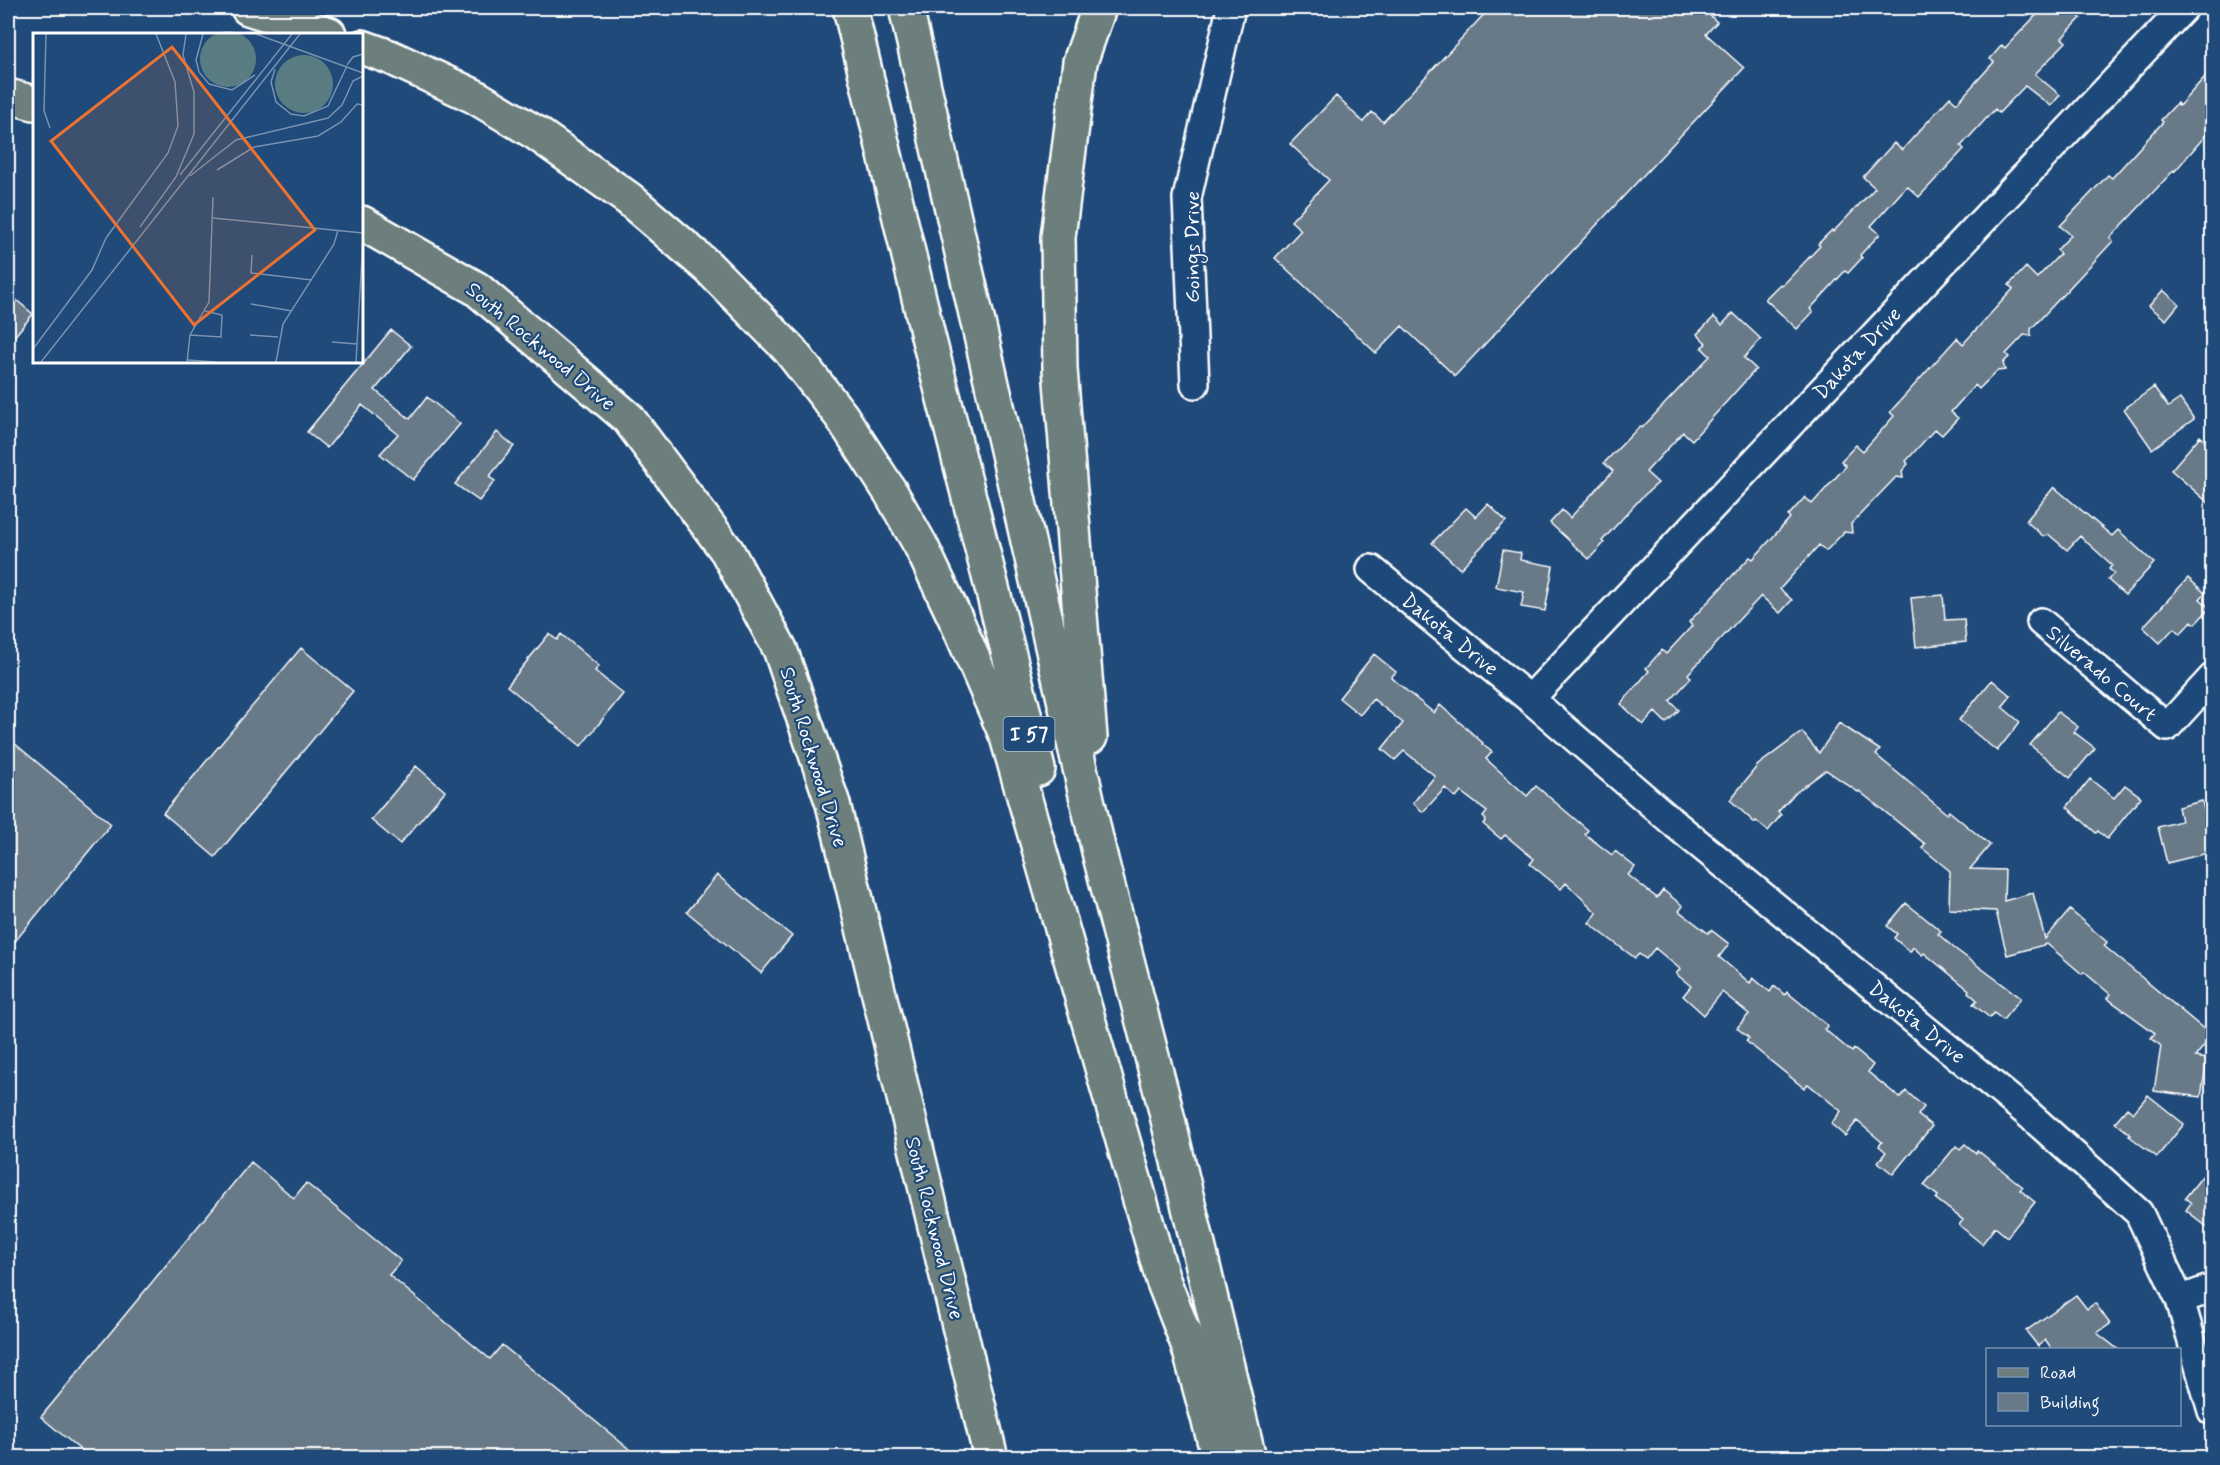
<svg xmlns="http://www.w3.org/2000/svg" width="2220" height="1465" viewBox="0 0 2220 1465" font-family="Mynerve,sans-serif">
	<rect width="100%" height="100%" fill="#1f4a7a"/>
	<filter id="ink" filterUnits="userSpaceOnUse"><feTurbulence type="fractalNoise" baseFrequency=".0167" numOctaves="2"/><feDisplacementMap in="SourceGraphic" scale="12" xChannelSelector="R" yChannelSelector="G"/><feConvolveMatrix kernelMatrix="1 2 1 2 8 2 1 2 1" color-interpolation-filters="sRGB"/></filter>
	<g filter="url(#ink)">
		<!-- building -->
		<path fill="#687988" stroke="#fff" stroke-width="1.5" d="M1490,8h212l15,14 -11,12 38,34 -289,308 -53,-50 -26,27 -101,-95 26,-28 -10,-9 38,-41 -39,-36 46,-48 27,26 9,-10 11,10z
			M2043,8h26l12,10 -19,20 4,4 -31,32 25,21 -9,11 -26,-20 -26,27 -4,-4 -34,37 3,3 -45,48 -12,-11 -36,40 9,8 -20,21 2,3 -14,15 -3,-2 -35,38 3,3 -16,17 -32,-30 15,-15 2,2 38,-40 -2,-2 14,-14 1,2 42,-44 -12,-11 31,-34 8,7 48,-53 7,6 37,-41 -4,-3 12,-14 3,3z
			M2212,69v59l-37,43 -1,-1 -64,68 3,3 -82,88v7l-7,-1 -18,19 3,3 -6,6 2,7 -8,1 -18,18 -4,-4 -24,27 7,6 -16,17 -7,-6 -29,32 2,3 -6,7 1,7 -7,-1 -45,47 1,9 -8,-1 -18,19 -7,-6 -39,44 12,11 -12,13 -19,-17 -73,78 3,4 -21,23 9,9 -13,13 -11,-11 -12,13 -22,-21 28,-33 -3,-3 16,-18 4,4 26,-28 -3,-4 61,-65 3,2 37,-41 -2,-2 17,-19 7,7 34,-38 -5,-5 15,-16 7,6 31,-35 -4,-4 67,-74 6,6 50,-55 -4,-4 17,-18 11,11 23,-24 -3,-4 14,-15 -11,-9 48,-51 4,3 51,-56 -2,-2 16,-17 2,3z
			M2163,290l16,14 -13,16 -17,-14z
			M8,293l25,21 -25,30z
			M1733,313l28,26 -17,19 12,11 -64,71 -9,-8 -37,40 12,11 -17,15 -39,43 2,2 -15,16 -39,-36 12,-13 8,8 43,-47 -9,-8 36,-37 2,2 68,-72 -8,-8 4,-5 -9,-9 17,-17 8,8z
			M391,330l20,16 -36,44 35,29 17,-22 33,27 -47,56 -33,-26 18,-20 -36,-29 -35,43 -20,-16z
			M2154,387l14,20 12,-8 14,20 -42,30 -28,-40z
			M497,432l17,14 -25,31 6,4 -16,20 -24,-17z
			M2200,436l12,11v59l-41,-36z
			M2054,487l58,49 6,-6 36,33 -29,32 -17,-15 6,-7 -5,-4 3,-4 -32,-29 -13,14 -19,-16 -4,3 -18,-16z
			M1488,504l18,17 -46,48 -28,-26 34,-35 10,9z
			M1503,550l18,3 -1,7 33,6 -8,45 -24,-4 3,-15 -28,-5z
			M2188,578l17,15 -5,6 10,9 -15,16 -3,-3 -12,13 -6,-6 -14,15 -17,-16z
			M1943,595l2,25 19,-1 2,23 -50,5 -5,-49z
			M549,634l8,6 4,-6 38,32 -4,5 28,23 -42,52 -74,-60z
			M301,648l52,43 -138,166 -52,-44z
			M1374,654l22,18 -5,5 17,15 26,21 6,-8 43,38 -1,1 10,8 -6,7 41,37 9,-10 52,44 -3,4 27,21 3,-4 20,16 -7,8 29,23 6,-8 20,16 -4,5 29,22 3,-3 18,14 -10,13 31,26 3,-5 17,14 4,-6 11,9 2,-3 41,34 -4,3 28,23 2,-3 19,16 -5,7 32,26 6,-7 18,16 -6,8 14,11 -39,48 -15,-12 8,-10 -7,-6 3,-4 -25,-21 -12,15 -14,-12 10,-13 -33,-27 -4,4 -58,-47 3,-3 -12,-10 12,-14 -27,-22 -18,23 -21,-19 8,-10 -15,-12 4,-5 -25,-21 -9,11 -7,-5 -4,4 -32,-24 -14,-11 8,-10 -31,-30 -5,6 -31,-25 4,-5 -29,-24 -4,4 -18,-15 3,-4 -3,-3 4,-5 -26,-20 -5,6 -11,-10 -22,24 -10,-9 22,-27 -31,-25 -9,9 -13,-11 21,-26 -30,-24 -13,16 -21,-17z
			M1992,680l19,16 -9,11 18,15 -23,29 -38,-31z
			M2058,712l20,15 -4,5 21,16 -25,30 -40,-33z
			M1839,723l41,27 -4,5 71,59 2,-3 41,34 -20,24 35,1 -1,31 29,-8 12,46 25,-29 37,32 -3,4 108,90 -17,21 12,2 -6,38 -47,-6 7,-45 -10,-8 4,-5 -48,-35 3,-4 -26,-22 -2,2 -35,-30 -40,11 -11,-44 -47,-2 1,-38 -28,-23 3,-4 -66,-53 -1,1 -32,-22 -32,24 -16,18 3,3 -13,16 -12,-10 -1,2 -25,-23 28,-35 44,-33 17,21z
			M8,738l103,86 -103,126z
			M416,766l29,25 -45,53 -29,-24z
			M2090,779l24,19 11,-13 16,12 -34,42 -9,-8 -2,2 -29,-26z
			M2202,801l10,43v8l-45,11 -9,-36 23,-6 -3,-14z
			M717,875l75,61 -31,37 -74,-61z
			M1906,903l35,28 -3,3 16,14 67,50 -18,22 -9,-7 -4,5 -17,-14 4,-4 -9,-8 1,-2 -45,-37 -2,2 -9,-8 -3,5 -16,-14 3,-4 -10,-8z
			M2148,1095l36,29 -27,33 -28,-21 2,-1 -16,-13 12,-14 6,5z
			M1965,1144l11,9 1,-3 46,37 -3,3 15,12 -28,35 -12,-10 -13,17 -23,-19 4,-5 -27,-21 2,-3 -14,-11 32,-39 4,3z
			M251,1162l43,36 12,-15 95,78 -12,14 101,84 12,-14 138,113h-550l-49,-41z
			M2212,1164v67l-26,-21 5,-7 -6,-5z
			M2076,1295l11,14 8,-6 15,21 -13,9 22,17h-67l-7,-10 -7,6 -12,-15z"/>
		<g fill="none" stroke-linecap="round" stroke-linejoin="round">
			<defs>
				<path id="minor" d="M1195,384l-8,-186 44,-190
					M1371,569l159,130 146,126 349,286 114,102 41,87 32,111
					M2041,622l126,105 45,-49
					M1530,699l654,-691
					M2180,1300l32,-12"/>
				<path id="major" d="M8,96l26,7
					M362,223l115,66 151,129 99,133 53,98 53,155 158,654"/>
				<path id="highway" d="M248,8l81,26
					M850,8l78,328 110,433
					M906,8l194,848 64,247 85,355
					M362,47l28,10 84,39 62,37 93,66 79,68 81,82 53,68 49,76 30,53 37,78 49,113 156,543 28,72
					M1090,737l-30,-368 -2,-132 22,-175 19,-54
					M1185,1333l34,125"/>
			</defs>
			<!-- minor casing -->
			<use href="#minor" stroke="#fff" stroke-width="32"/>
			<!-- major casing -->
			<use href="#major" stroke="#fff" stroke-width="38"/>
			<!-- highway casing -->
			<use href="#highway" stroke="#fff" stroke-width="38"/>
			<!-- minor -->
			<use href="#minor" stroke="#1f4a7a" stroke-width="27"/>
			<!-- major -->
			<use href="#major" stroke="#6c7f7c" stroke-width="33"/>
			<!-- highway -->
			<use href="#highway" stroke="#6c7f7c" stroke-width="33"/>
		</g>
	</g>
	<g text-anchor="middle" stroke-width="4.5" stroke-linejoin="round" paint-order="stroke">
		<!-- shield labels -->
		<rect fill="#1f4a7a" stroke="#bcc9d7" stroke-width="1.5" x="1003.5" y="717" width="51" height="34" rx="4.5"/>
		<g font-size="20" font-weight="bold" fill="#fff">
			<text x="1029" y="741">I 57</text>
		</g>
		<!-- street labels -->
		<g font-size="21" fill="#fff" stroke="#1f4a7a">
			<text transform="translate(1192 247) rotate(-90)" y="7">Goings Drive</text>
			<text transform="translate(541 346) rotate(40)" y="7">South Rockwood Drive</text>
			<text transform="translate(1857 353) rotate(-47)" y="7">Dakota Drive</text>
			<text transform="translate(1450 634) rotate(39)" y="7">Dakota Drive</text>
			<text transform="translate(2102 673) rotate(40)" y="7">Silverado Court</text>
			<text transform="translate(814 757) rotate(73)" y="7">South Rockwood Drive</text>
			<text transform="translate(1917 1022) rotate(39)" y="7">Dakota Drive</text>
			<text transform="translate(935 1228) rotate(76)" y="7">South Rockwood Drive</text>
		</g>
	</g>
	<!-- overview -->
	<g transform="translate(33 33)">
		<rect width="330" height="330" fill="#1f4a7a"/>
		<path d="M167 26a28 28 0 1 1 56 0a28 28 0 1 1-56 0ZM242 51a29 29 0 1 1 58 0a29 29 0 1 1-58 0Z" fill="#597d82"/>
		<path fill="none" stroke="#7992af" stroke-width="1.5" d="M13,1l-2,77 6,17M170,1l-7,26 3,12 10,12 23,6 23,-15M223,1l107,39M314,32l6,-8 10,-3M242,36l-4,13 5,20 15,12 13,2 24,-10 19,-40M184,137l37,-23 64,-11 23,-14 16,-18 6,1M147,142l112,-141M157,143l46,-36 92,-22 14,-13 11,-24 10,-5M180,185l150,15M107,194l36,-50 18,-43v-42l-11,-37 3,-21M73,205l62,-85 10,-27 -3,-44 -19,-48M219,222l-1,18 61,7M218,271l41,7M157,302l31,2 1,-22 -17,-4M217,302l28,2M299,309l25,2M0,316l59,-79 14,-32M155,327l28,2M8,329l259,-328M154,329l3,-27 19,-33 4,-105M243,329l7,-38 51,-80 4,-14M323,329l7,-124"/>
		<path fill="#eb7230" fill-opacity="0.15" stroke="#eb7230" stroke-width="3" d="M139,14l143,183 -121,95 -143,-184z"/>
		<rect width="330" height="330" fill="none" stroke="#fff" stroke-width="3"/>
	</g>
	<!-- margin -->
	<rect width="2220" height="1465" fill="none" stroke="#1f4a7a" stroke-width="30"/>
	<rect x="15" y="15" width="2190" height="1435" fill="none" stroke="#fff" stroke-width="2" filter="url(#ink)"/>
	<!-- legend -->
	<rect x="1986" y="1348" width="195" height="78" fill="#1f4a7a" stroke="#7992af" stroke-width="1.5"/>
	<rect x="1998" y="1368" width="30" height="9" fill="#6c7f7c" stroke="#7992af" stroke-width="1.5"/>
	<text x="2040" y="1378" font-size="18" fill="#ffffff">Road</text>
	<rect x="1998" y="1393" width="30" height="18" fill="#687988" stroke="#7992af" stroke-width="1.5"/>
	<text x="2040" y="1408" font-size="18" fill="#ffffff">Building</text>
</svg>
